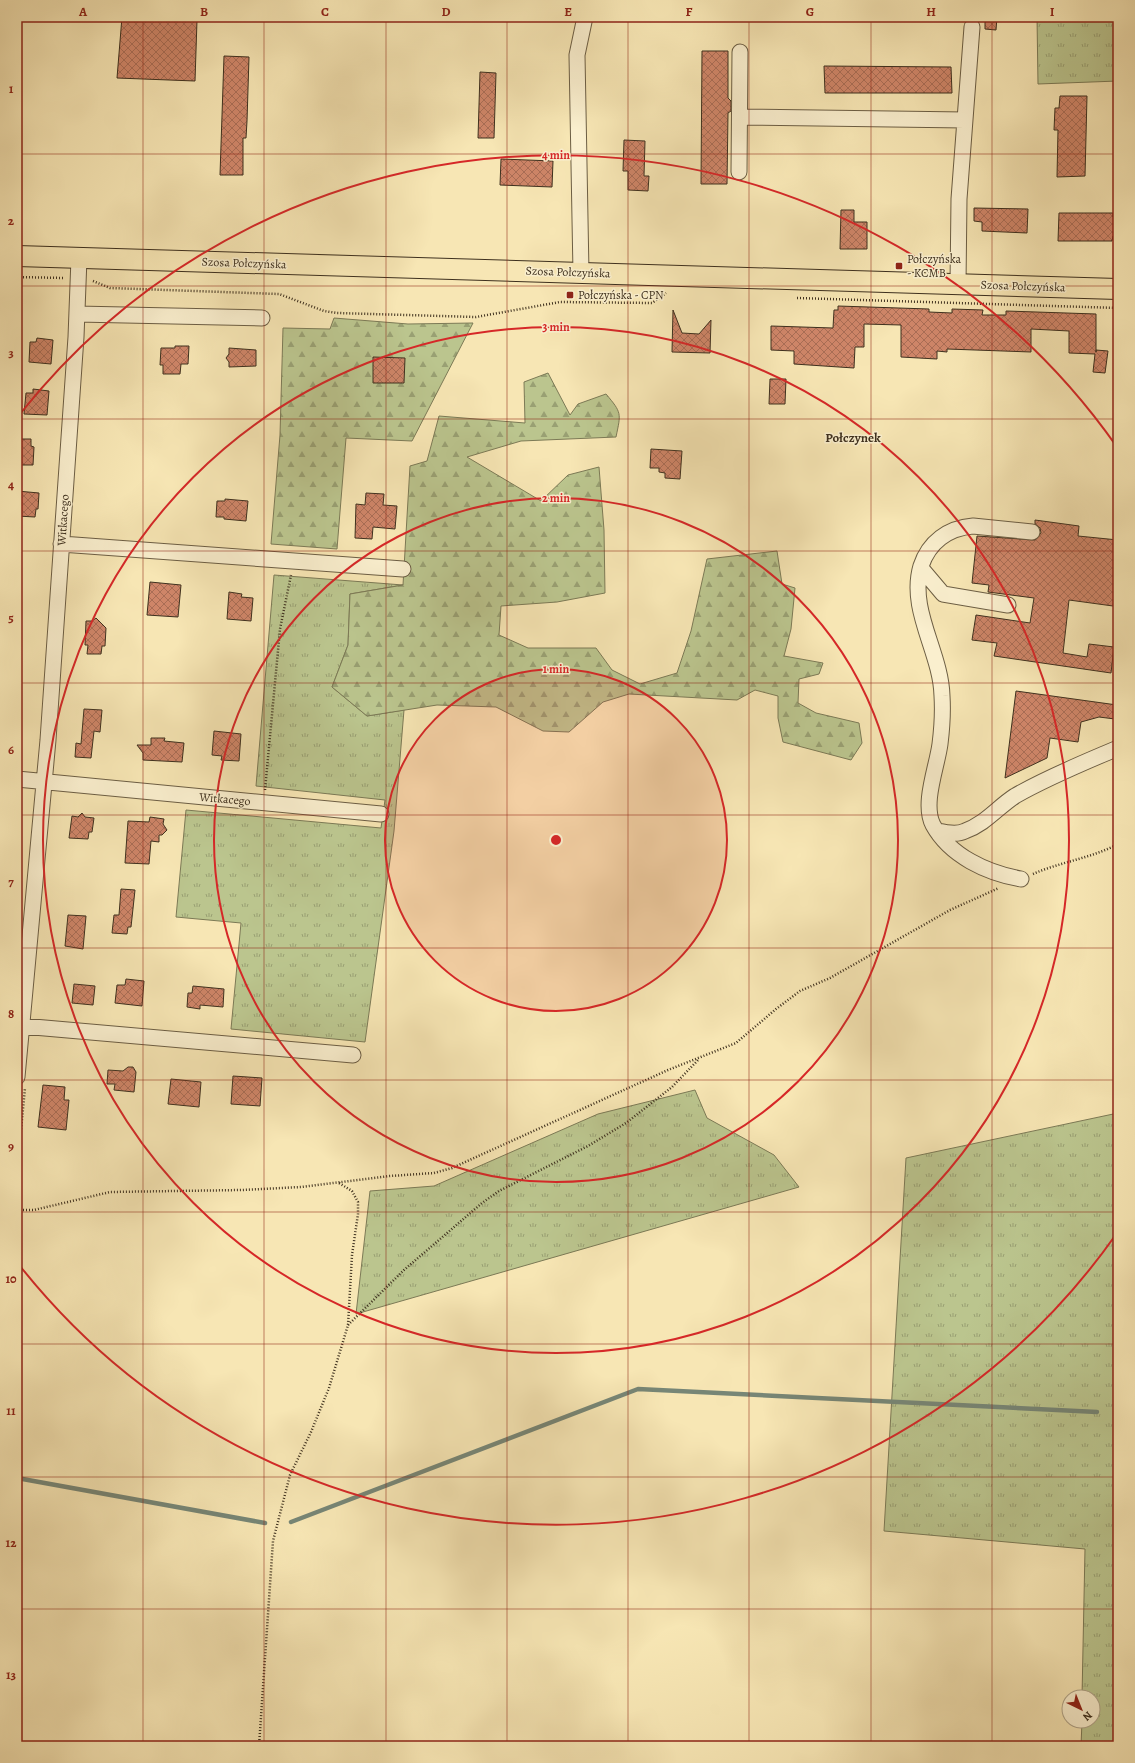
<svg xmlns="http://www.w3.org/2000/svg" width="1135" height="1763" viewBox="0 0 1135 1763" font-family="Alegreya,serif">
	<defs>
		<pattern id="grass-tufts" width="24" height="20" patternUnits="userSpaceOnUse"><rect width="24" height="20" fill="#bbc58e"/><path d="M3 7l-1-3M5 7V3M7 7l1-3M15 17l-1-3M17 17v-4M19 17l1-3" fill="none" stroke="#99a073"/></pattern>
		<pattern id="forest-firs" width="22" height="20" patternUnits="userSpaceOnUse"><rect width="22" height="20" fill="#bbc58e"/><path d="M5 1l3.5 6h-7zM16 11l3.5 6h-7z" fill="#99a073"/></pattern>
		<pattern id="building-cross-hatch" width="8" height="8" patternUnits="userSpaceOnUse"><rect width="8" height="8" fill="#ce8568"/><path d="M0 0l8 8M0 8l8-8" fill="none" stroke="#a96d55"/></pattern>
	</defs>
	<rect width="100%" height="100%" fill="#f7e6b4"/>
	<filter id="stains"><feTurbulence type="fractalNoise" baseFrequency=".005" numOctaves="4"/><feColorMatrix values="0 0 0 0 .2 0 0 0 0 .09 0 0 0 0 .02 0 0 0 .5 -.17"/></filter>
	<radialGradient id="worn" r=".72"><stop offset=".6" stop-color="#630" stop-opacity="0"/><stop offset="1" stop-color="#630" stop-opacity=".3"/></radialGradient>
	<!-- grass -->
	<path fill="url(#grass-tufts)" stroke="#7c7a56" d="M1037,17h81v64l-80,3z
		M274,575l129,10 -53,9 -2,51 -16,42 35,29 37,-6 -10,121 -29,211 -134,-13 10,-106 -65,-6 10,-107 195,18 4,-28 -129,-14z
		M695,1090l12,28 67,37 25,32 -443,127 14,-123 64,-5 164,-72z
		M1118,1113v624l-1,9h-36l1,-25h11v-24h-11l3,-148 -201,-18 22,-373z"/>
	<!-- forest -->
	<path fill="url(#forest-firs)" stroke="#7c7a56" d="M334,318l74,6 65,-1 -61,118 -66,-3 -9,111 -66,-5 9,-109 3,-107 47,1z
		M548,373l22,42 8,-11 28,-10c16,19 15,19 10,43l-95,4 -54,16 74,44 27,-26 31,-8 5,63 1,63 -48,9 -56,4 -2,29 29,13h68l16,22 28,14 37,-11 14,-42 16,-72 70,-8 5,33 13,4 -4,41 -7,27 39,7 -4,11 -20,5 -1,24 18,10 43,10 3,20 -11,17 -68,-18 -5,-24v-22l-23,-6 -18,10 -108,-6 -26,8 -34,30 -26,-1 -47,-24 -59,-2 -70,11 -35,-29 16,-42 2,-51 53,-9 7,-119 17,-5 12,-45 86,7 -1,-41z"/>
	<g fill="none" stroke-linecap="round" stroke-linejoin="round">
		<!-- stream -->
		<path stroke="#778676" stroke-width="4.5" d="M17,1478l248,45
			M291,1522l347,-133 459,23"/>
	</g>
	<!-- building -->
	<path fill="url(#building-cross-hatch)" stroke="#3e301e" d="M122,17l75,3 -2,61 -78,-3z
		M985,17h12l-1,13 -11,-1z
		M702,51h26v47l3,3v10l-3,2 -1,71h-26z
		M224,56l25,1 -2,64 -1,17h-3v37h-23z
		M824,66l127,1 1,26h-127z
		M480,72l16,1 -2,65h-16z
		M1060,96h27l-2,80 -28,1 1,-47h-4l1,-22h4z
		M624,140l21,1 -1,35h5l-1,15 -20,-1v-19h-5z
		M501,159l52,2 -1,26 -52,-2z
		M974,208l54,1 -1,24 -45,-2v-9l-8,-1z
		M841,210h13v12h13v27h-27z
		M1059,213h54v4h5v19h-5l-1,5h-54z
		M838,306l91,3v3l23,1v-4l31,1 -1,5h24v-4l90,3v38v-2l12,1 -3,22 -12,-1 2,-18 -26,-1v-22l-38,-2v23l-84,-3v3l-10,-1v8l-36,-2v-32l-37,-1v23h-9l-1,21 -60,-4v-13l-23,-1v-24l62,2 1,-18h4z
		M673,310l9,23 17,1 12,-14 -1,33 -38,-1z
		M37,338l16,2 -2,24 -22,-2 1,-20h6z
		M175,346h14l-1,18h-7l-1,10h-17v-9h-3l1,-17h14z
		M229,348l27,2v16l-27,1v-5l-3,-4 3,-4z
		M373,357l32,1 -1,25h-31z
		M770,379h16l-1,25h-16z
		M33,389l16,2 -2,24 -23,-1 2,-21h7z
		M17,439h14v7l3,1 -1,18h-16z
		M651,449l31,2 -2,28 -15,-1v-5l-6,-1v-4h-9z
		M17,491l22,2 -1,16h-2l-1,8 -18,-1z
		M366,493l18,1 -1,11 14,1 -2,23 -22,-2 -1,12 -17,-1 1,-34 9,1z
		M225,499l23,2 -2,20 -22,-2v-2h-8l1,-16h8z
		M1035,520l44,6 -1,10 40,4v31l-5,35 -44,-6 -6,53 24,4 2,-13 25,3 -3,26 -117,-17 3,-13 -25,-3 4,-25 54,8 4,-25 -46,-6 1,-7 -17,-2 5,-47 58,4 6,-7 -1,-5 -5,-4z
		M150,582l31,3 -3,32 -31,-2z
		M229,592l13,2 -1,3 12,1 -2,23 -24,-2z
		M96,618l10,10 -1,18h-3l-1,8h-14l1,-9h-3l1,-24h6z
		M1016,691l101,14 -2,14 -16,-2 -18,5 -3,20 -28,-4 -3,20 -42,20z
		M84,709l18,1 -2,22 -6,-1 -3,27 -16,-1 1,-14 5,1z
		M214,731l27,3 -2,27 -18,-1 1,-4 -10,-1z
		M151,738h14l-1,3 20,2 -2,19 -39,-2v-7l-6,-8h14z
		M82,813l3,4 9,1 -2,14h-3l-1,7 -19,-1 3,-22 6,1z
		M150,817l14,2 -1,5 4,6 -5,5h-3v7l-8,-1 -2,23 -24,-1 3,-42 21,1z
		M121,889l14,1 -4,37h-3l-1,7 -15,-1 2,-18h5z
		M68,915l18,1 -3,33 -18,-3z
		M126,979l18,2 -2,25 -27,-3 2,-18h8z
		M74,984l21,2 -2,19 -21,-2z
		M193,986l31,3 -1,18 -23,-2v4l-13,-2 1,-14h4z
		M128,1067h5l3,5 -2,20 -20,-2 1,-6h-8l1,-14 15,1z
		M233,1076l29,2 -2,28 -29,-2z
		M171,1079l30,3 -2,25 -31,-3z
		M43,1085l22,2 -1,13h5l-3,30 -28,-3z"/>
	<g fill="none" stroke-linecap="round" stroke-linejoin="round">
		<defs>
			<path id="minor" d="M740,117l225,3
				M739,172l1,-120
				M581,273l-4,-218 8,-38
				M958,284l1,-85 13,-172
				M77,314l185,4
				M61,544l342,25
				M921,568l22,26 65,11
				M17,779l364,35
				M938,831c9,2 19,4 27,0 20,-7 33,-24 50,-35 33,-19 68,-33 103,-48
				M1021,879c-34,-6 -71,-23 -88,-54 -11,-21 4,-58 7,-81 2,-16 3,-32 2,-48 -1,-44 -34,-86 -21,-130 8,-24 27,-38 52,-40l59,6
				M22,1026l331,29
				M17,1077l31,-337 28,-403 3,-79"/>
			<path id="major" d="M17,256l1101,33"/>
		</defs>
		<!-- minor casing -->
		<use href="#minor" stroke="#6c5e44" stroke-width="17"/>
		<!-- major casing -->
		<use href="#major" stroke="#3e301e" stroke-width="22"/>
		<!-- path -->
		<path stroke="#3e301e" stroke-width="2.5" stroke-dasharray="1 2" stroke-linecap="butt" d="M17,277l47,1
			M93,281l17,7 169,6 45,17 13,2 139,4 84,-15 92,1 14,-10
			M797,298l321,10
			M265,790l15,-161 11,-54
			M1033,874c27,-12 59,-16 85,-30
			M17,1171l8,-83
			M17,1210h17l76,-18 132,-2 59,-3 89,-11 44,-3 18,-5 216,-98 68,-27 40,-34 24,-18 30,-13 120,-68 49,-22
			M348,1325l56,-55 78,-67 17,-12 89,-45 38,-23 46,-36 27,-28
			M259,1746l14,-205 17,-66 21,-43 18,-44 19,-63 4,-70 6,-41v-12l-6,-11 -13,-8"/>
		<!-- minor -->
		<use href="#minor" stroke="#faefce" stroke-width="15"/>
		<!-- major -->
		<use href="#major" stroke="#f7e6b4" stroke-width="20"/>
	</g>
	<!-- grid -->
	<path fill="none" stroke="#8f2418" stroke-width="1" stroke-opacity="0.55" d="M143,17v1729M264,17v1729M386,17v1729M507,17v1729M628,17v1729M749,17v1729M871,17v1729M992,17v1729M17,154h1101M17,286h1101M17,419h1101M17,551h1101M17,683h1101M17,815h1101M17,948h1101M17,1080h1101M17,1212h1101M17,1344h1101M17,1477h1101M17,1609h1101"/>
	<!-- distance rings -->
	<circle cx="556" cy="840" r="171" fill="#d62828" fill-opacity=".12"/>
	<g fill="none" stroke="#d62828" stroke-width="2">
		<circle cx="556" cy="840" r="171"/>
		<circle cx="556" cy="840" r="342"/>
		<circle cx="556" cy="840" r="513"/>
		<path d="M1117 1233A685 685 0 0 1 20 1266M20 414A685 685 0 0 1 1117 447"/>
	</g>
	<!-- markers -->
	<g fill="#8f2418" stroke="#faefce" stroke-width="1.5">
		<rect x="895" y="262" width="8" height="8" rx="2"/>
		<rect x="566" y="291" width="8" height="8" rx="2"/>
	</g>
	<g text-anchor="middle" stroke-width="3" stroke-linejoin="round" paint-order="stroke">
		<!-- poi labels -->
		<g font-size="12" fill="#3e301e" stroke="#faefce" text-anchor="start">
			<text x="907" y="263">Połczyńska<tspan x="907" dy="14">- KCMB</tspan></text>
			<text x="578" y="299">Połczyńska - CPN</text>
		</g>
		<!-- street labels -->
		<g font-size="12" fill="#3e301e" stroke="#faefce">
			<text transform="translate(244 263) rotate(2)" y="4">Szosa Połczyńska</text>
			<text transform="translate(568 272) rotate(2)" y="4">Szosa Połczyńska</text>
			<text transform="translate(1023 286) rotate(2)" y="4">Szosa Połczyńska</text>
			<text transform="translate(63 520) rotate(-86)" y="4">Witkacego</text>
			<text transform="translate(225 799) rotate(5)" y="4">Witkacego</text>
		</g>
		<!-- neighbourhood labels -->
		<g font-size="13" font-weight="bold" fill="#3e301e" stroke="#faefce">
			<text x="853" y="442">Połczynek</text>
		</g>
	</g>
	<circle cx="556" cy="840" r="6" fill="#d62828" stroke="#faefce" stroke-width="2"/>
	<g font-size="12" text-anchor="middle" font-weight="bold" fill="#d62828" stroke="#faefce" stroke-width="3" stroke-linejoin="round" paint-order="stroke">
		<text x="556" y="159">4 min</text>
		<text x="556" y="331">3 min</text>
		<text x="556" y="502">2 min</text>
		<text x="556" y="673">1 min</text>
	</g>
	<!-- margin -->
	<rect width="1135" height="1763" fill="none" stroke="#f7e6b4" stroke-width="44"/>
	<!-- north arrow -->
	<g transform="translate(1081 1709) rotate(137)"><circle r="19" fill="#faefce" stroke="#afa388"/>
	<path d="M0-3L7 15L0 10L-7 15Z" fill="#8f2418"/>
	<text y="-6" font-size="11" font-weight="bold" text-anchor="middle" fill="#3e301e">N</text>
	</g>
	<rect x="22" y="22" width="1091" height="1719" fill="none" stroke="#8f2418" stroke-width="1.5"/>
	<g font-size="13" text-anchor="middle" font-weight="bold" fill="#8f2418">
		<text x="83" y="16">A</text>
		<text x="204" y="16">B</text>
		<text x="325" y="16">C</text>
		<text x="446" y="16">D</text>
		<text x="568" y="16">E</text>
		<text x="689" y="16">F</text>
		<text x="810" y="16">G</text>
		<text x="931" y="16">H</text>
		<text x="1052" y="16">I</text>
		<text x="11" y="93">1</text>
		<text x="11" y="225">2</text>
		<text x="11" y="357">3</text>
		<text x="11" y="489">4</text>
		<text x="11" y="622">5</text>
		<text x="11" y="754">6</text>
		<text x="11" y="886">7</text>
		<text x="11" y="1018">8</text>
		<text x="11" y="1151">9</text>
		<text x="11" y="1283">10</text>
		<text x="11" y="1415">11</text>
		<text x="11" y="1547">12</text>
		<text x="11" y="1679">13</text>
	</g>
	<rect width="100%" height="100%" filter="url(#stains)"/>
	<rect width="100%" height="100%" fill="url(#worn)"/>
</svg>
